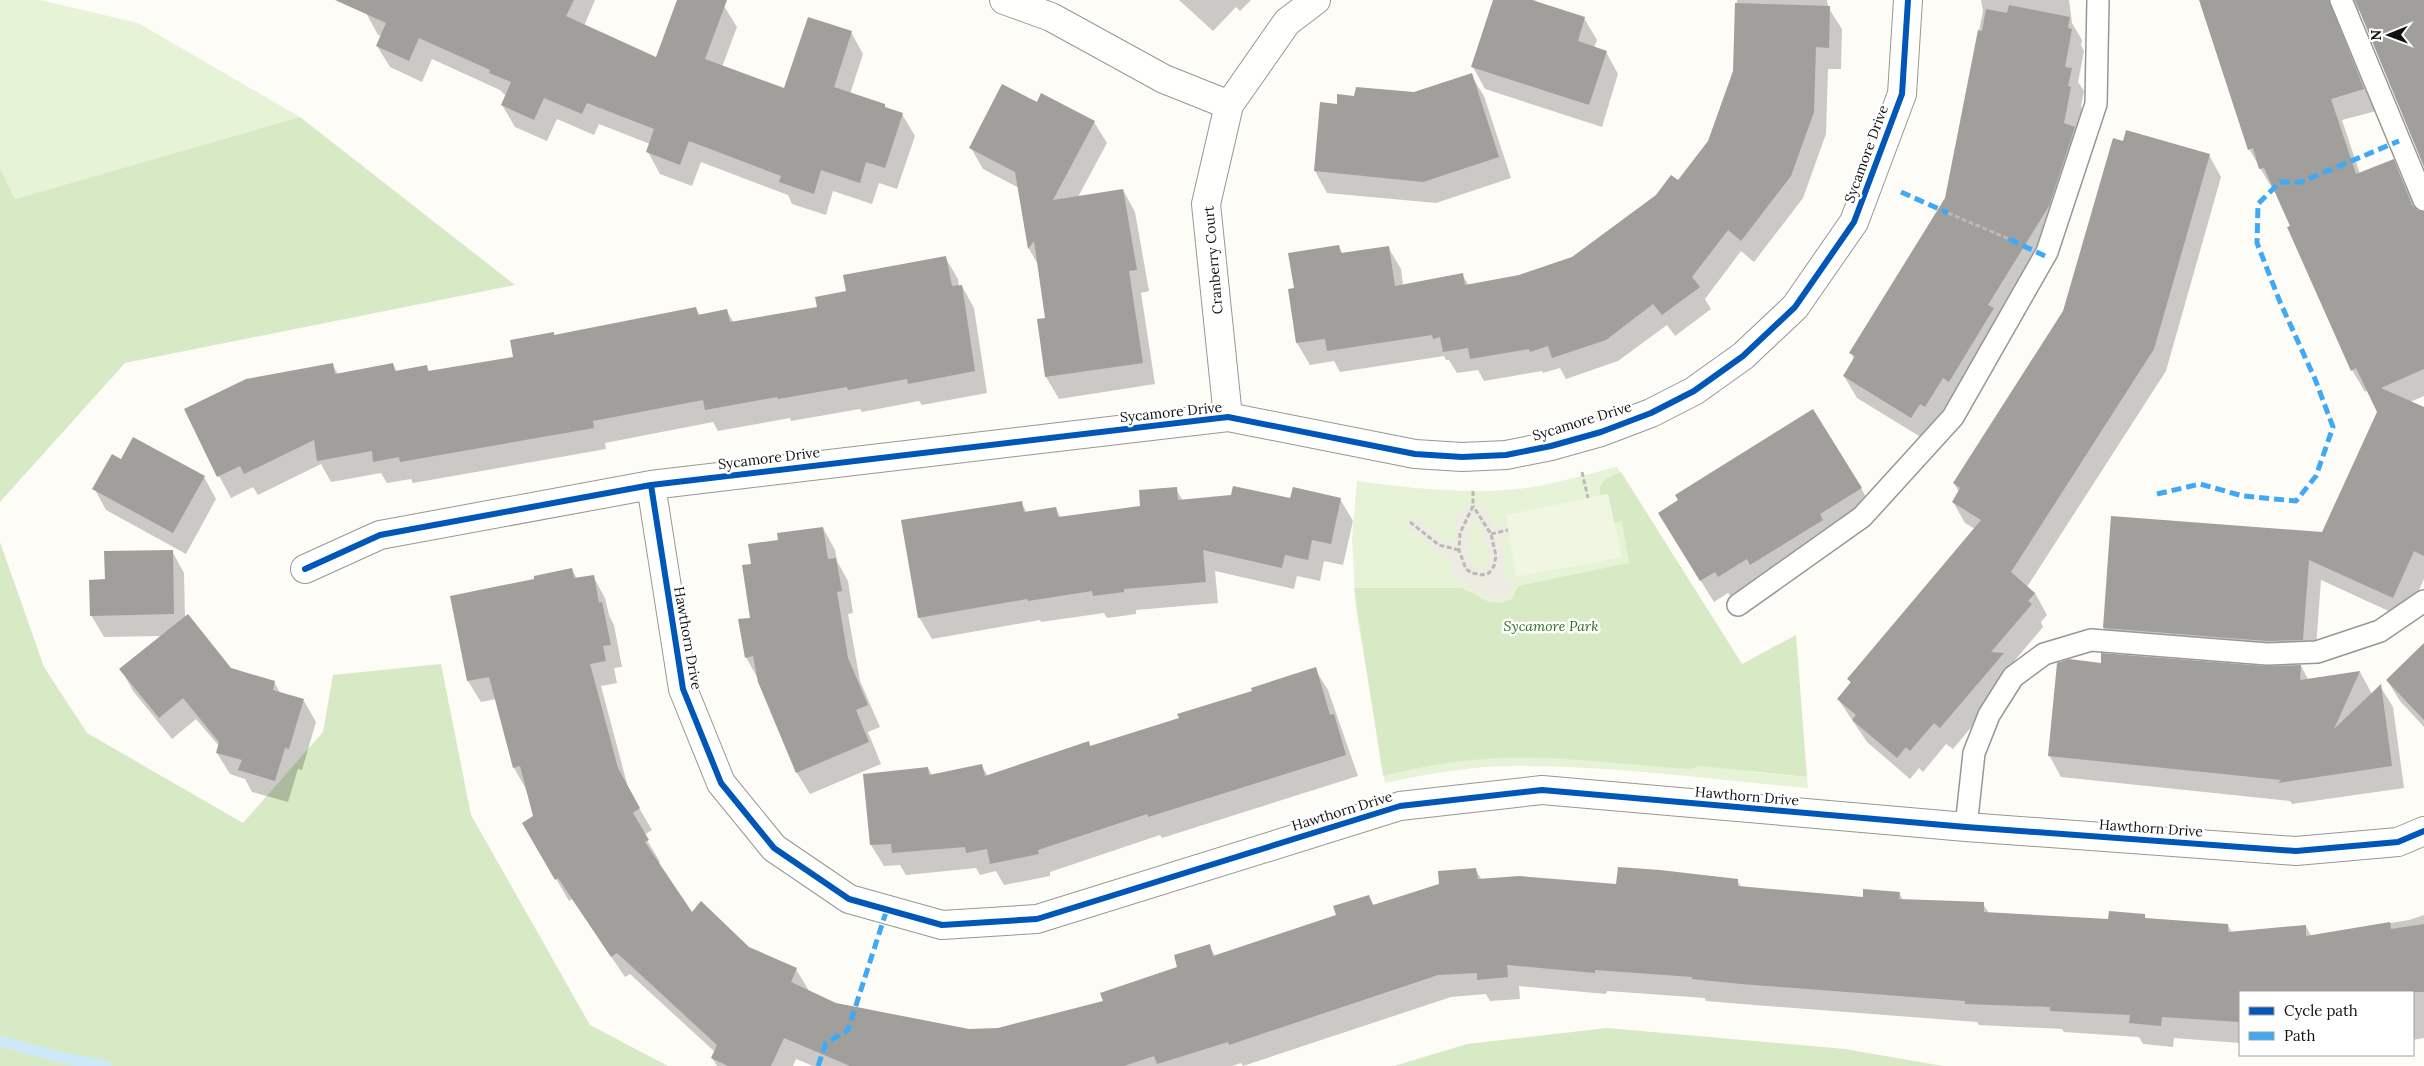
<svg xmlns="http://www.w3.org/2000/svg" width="2424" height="1066" viewBox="0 0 2424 1066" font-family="Lora,serif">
	<rect width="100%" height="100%" fill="#fdfcf7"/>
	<!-- green -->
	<path fill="#e7f3d7" d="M0,0h40l98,23 162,94 -285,82 -15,-31z
		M1617,467l125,197 9,108 56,5 1,11c-94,-8 -190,-22 -284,-22 -47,-1 -94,7 -139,17l-29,-173 -4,-70 5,-59c60,8 121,15 182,5 26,-5 53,-13 78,-19z"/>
	<!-- forest -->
	<path fill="#d8eac5" d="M300,117l215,168 -390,78 -125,139v-334l15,31z
		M1621,472l121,192 54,-29 11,142 -107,-11 -11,3c-61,-4 -123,-13 -184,-11 -42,1 -82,8 -122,18l-29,-188h108l27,14 11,1 12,-4 6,-13 111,-23 -7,-42 -8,2 -6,-29 -8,1c-2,-15 9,-18 21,-23z
		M0,542l44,125 43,66 156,90 80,-91 10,-57 108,-11 30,151 119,210 78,41h-668z
		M1607,1028l238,21 98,17h-549l73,-22z"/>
	<!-- pitch -->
	<path fill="#f0f6e1" d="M1608,494l14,63 -106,20 -10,-62z"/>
	<!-- plaza -->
	<path fill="#edebe2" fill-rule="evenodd" d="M1464,506h18l8,9 4,12 14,-1 1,8h-5l-5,5 5,17 -1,17 3,7 10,3 -8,13 -18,1 -27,-12 -2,-6 -12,-1 3,-8v-7l-4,-5 -14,-8 -14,-14 -15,-10 6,-9 14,6 18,17 11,3 2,-24zM1475,520l7,7 -1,2 8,27v5l-5,7 -8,-1 -4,-3 -4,-15 3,-25z"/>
	<!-- shadow -->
	<path fill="#0003" d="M371,0h224l-11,26 73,33 21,-59h31l15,6 13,21 -15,40 63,23 66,-58 12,22 -13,40 34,11 3,4 15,5 13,22 -18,53 -18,-6 -7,21 -39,-13 -7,24 -34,-11 -4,-9 -87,-33 -9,24 -32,-12 -12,-22 2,-8 -51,-20 -5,11 -37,-16 -10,22 -32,-14 -13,-22 4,-9 -6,-6 -68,-31 -10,23 -32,-15 -13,-21 5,-10 -4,-1 -12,-22z
		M1179,0h72l-11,11 -4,-4 -23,24z
		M1495,0h43l-6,1 52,17 13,22 -3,8 12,4 12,22 -16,53 -117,-38 -12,-22z
		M1737,0h90l1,7 14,22 -1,40h-13l-2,65 -23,64 -49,64 -13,-11 -36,48 6,10 -36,27 -8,-11 -49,36 -52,18 -6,-11 -17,5 -1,-2 -58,10 -6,-11 -21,3 -8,-13h-3l-2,-4 -104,16 -6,-11 -24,4 -13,-22 -8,-53 6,-1 44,-42 4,7 45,-7 13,22 2,16 59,-11 7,12 50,-10 54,-18 105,-76 31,-41 25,-70z
		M1981,0h88l3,23 10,17 -1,5 3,6 -6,31 6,9 -3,15 2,4 4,39 -126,253 -37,37 -67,-41 -13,-22 10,-17 -3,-6 95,-155 37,-187z
		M2204,0h220v164l-64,-153 -5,-2 21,102 -34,9 18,54 33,-13 25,50 6,1v184l-14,6 14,7v170l-18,40 -85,-39 -6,81 -198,-11 -13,-22 8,-110 211,15 55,-121 -10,-22 -3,2 -13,-22 -76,-180h-3l-24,-41z
		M1471,75l13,21 27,82 -75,25 -109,-10 -12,-22 41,-74 58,-3z
		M1037,103l57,19 13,21 -29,54 45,-7 12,22 14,79 -8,2 14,91 -96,15 -13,-22 -8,-56 9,-1 -8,-54 -10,-17 -10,-61 -36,-19 -12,-21z
		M2209,155l12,22 -55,194 -139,216 8,6 12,22 -6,7 2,5 -33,39 5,9 -62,74 -7,-5 -23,28 -4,-4 -9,11 -43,-37 -29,-43 13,-15 -2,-5 126,-150 -10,-6 -12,-21 6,-10 -5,-9z
		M945,257l13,22 1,7h3l12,22 13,85 -65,12 -3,-4 -57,11 -2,-3 -69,12 -1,-3 -72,13 -5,-9 -108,21 1,6 -193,34 -2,-4 -24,4 -6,-10 -50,9 -10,-18 -63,31 -5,-8 -22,11 -12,-22 113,-112 6,10 55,-10 4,8 29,-6 4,6 84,-14 39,-25 2,3 141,-28 4,7 27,-4 7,12 85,-15 28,-16z
		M121,460l83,17 12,22 -30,55 -80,-44 -12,-22z
		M1861,488l12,22 -141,88 -4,-5 -14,9 -42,-67 7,-34z
		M1176,489l7,12 157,-2 13,22 -10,44 -19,-4 -4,20 -23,-5 -3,13 -79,-18 3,32 -82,7v4l-29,4 -3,-5 -63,9 -1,-2 -108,19 -13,-22 102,-115 6,11 29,-5 5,10 80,-11z
		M823,528l12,22 2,11 11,20 5,32 -5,1 12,67 20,46 -12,5 13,32 -71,30 -13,-21 -39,-94 -12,-22 5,-38 1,-54 28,-24z
		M172,551l12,22 1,45 45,51 44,13 7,12 23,7 12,21 -14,48 -4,-1 -10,33 -36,-10 -7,-13 -15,-5 -13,-21 2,-7 -23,-27 -24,20 -39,-48 -12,-22 41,-33 -58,1 -13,-22 15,-35z
		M572,569l5,10 16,-3 12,22 4,17 5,10 8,42 -8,1 3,15 -16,3 28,105 23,39 -8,5 16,27 -2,2 33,50 57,34 48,21 13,22 27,13 133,26h29l106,-28 75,-34 30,-23 6,11 122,-40 31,-19 6,8 66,-20 35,-16 7,11 136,5 119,-5 5,8 122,10 35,-5 4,7 80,4 6,9 120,7 35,-5 2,4 82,6 4,8 74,-7 5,10 98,-16 15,-5v123l-11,2v-48h-173v51l-66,-5 -1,9 -30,-3 -4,-7 -75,-5 -2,-3 -83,-4 -2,-3 -223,-17 -48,-4 -1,-3 -98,-7 -1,3 -87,-8 1,13 -30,2 -4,-7 -35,3 -208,69 -2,-3 -9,3h-419l-17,-7 -3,7h-76l-5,-8 3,-6 -85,-78 -5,3 -53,-78 -3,2 -45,-77 11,-7 -9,-28 -12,-21 -18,-69 -15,3 -13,-21 68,-101z
		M2424,644v83l-24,-26 -13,-21z
		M2102,664l164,4 35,-2 7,13 52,-7 12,22 8,-8 13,21 11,81 -112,16 -2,-3 -229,-24 -12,-22z
		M1315,669l13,21 30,86 -196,62 -2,-3 -110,37v4l-46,9 -8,-14 -16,4 -4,-7 -70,7 -6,-10 -16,1 -13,-21 57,-77 4,7 49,-10 7,11 100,-33 3,4 89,-28z"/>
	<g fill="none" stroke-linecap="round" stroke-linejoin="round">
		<!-- stream -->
		<path stroke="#cde8f7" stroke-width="11" d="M0,1041l63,17 43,8"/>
	</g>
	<!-- building -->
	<path fill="#a19f9c" d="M335,0h239l-8,16 90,41 21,-57h50l-22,59 79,29 24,-71 44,14 -18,56 51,17v3l18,6 -18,55 -19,-6 -6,21 -39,-13 -7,24 -35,-12 2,-6 -92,-35 -9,24 -34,-13 8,-23 -67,-26 -5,11 -38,-16 -10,22 -33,-15 10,-23 -22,-9 1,-3 -71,-32 -10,23 -33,-15 10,-23z
		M1493,0h39l53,17 -7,24 29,10 -18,54 -118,-38z
		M2199,0h130l35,89 -33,10 25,75 38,-15 18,46 5,5 7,2v157l-43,19 43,19v149l-10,-5 -21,47 -84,-38 -6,80 -36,1 -164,-13 8,-112 211,16 55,-120 -21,-44 -5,3 -64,-144 3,-1 -26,-58 -5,1 -6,-21 -5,2z
		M2355,0h69v167z
		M1735,3l95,3 -1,42 -13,-1 -2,65 -23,64 -50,65 -13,-11 -36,47 8,10 -38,28 -9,-11 -47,36 -54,18 -4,-12 -18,6 -1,-3 -59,10 -2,-11 -25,4 -3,-15 -7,2 -1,-4 -105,16 -2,-12 -29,4 -8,-54 6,-1 -6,-35 51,-8 2,8 48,-7 6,40 68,-13 2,12 54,-10 53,-18 84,-62 15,-20 7,5 30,-39 25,-70z
		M2009,5l61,12 -2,11 4,1 -7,38 7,1 -4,18 3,1 -7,36 11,4 -26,79 -61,99 6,3 -45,74 -6,-4 -18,29 -5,-3 -9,14 -68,-42 12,-20 -6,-3 96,-155 33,-168 4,1 4,-22 21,4z
		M1472,73l27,84 -76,25 -109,-11 6,-69 17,2v-10l17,2 2,-9 58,5z
		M1002,84l35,18 4,-9 54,28 -42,79 70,-11 14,81 -8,1 14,92 -98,14 -8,-58 8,-1 -11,-77 -6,8 -13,-77 -46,-24z
		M2126,130l84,24 -56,195 -143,223 24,21 -7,8 4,3 -41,48 13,1 -64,75 -6,-5 -24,28 -4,-4 -9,11 -45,-38 4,-5 -19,-16 14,-17 -4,-3 134,-159 -29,-18 8,-14 -7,-5 110,-172 50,-173 10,3z
		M946,256l6,30 10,-1 13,86 -67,13 -1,-5 -59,11 -1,-3 -69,12 -1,-2 -72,13 -2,-10 -110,21 1,7 -194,34 -1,-5 -26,5 -1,-11 -55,10 -3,-21 -70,34 -4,-8 -23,11 -33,-68 62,-30 87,-16 2,11 58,-11 2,8 32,-6 1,6 85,-14 -3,-17 44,-8v3l142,-28 2,8 29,-6 3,13 87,-15 -2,-10 31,-6 -3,-16z
		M1813,409l49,79 -42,26 3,6 -73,45 -3,-6 -29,18 -3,-5 -15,9 -42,-68 20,-13 -3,-5z
		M133,437l72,39 -32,57 -81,-44 20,-35 9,5z
		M1233,486l57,12 3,-11 48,11 -10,46 -19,-4 -4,20 -23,-5 -3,13 -79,-18 3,32 -82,7v3l-31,4 -1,-5 -64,10 -1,-2 -109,19 -17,-98 121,-19 2,11 32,-5 2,10 82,-11 -1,-16 38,-3 1,13 53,-5z
		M823,527l5,32 8,-1 6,33 -5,1 11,66 20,47 -12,5 13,32 -73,31 -38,-91 -5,-26 -8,2 -7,-39 12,-1 -8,-53 9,-1 -3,-20 30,-4 -1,-7z
		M173,550l1,64 -84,2 -1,-36 16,-1 -1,-28z
		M572,568l2,10 20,-3 5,28 3,-1 9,43 -8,1 3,15 -16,3 28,104 22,40 -7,5 16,27 -4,2 47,70 9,-11 48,46 48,21 -6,14 45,21 133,26 29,-1 105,-27 -3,-8 77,-26 -3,-12 36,-11 3,12 123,-41 -3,-9 36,-11 4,10 66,-21 -1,-13 38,-3 2,11 41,-3 97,8 2,-17 42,3 78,9v7l125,11v-8l37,3 -1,7 85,3v10l124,7 1,-8 36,3v4l83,6v8l78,-7v11l84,-14 1,7 33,-5v68h-184v30l-78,-5 -1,9 -32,-3 1,-8 -80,-4v-4l-85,-3v-3l-224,-17 -49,-5v-2l-97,-7v3l-88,-8 1,12 -31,3v-7l-39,2 -209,70 -1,-3 -71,22 -3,-8 -30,10h-274l-66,-28 -13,28h-43l-17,-8 6,-13 -100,-92 -6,4 -53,-79 -3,2 -33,-57 11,-7 -13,-50 -7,2 -24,-91 -22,4 -17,-85 84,-17v-3z
		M188,614l43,54 44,13 -2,9 31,9 -15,50 -4,-1 -10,33 -37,-11 4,-10 -26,-7 3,-11 -36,-44 -24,20 -40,-49z
		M2424,643v77l-38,-40z
		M2101,653l165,13 35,-1 -1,15 60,-9 -26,58 47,-45 11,82 -114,17 3,-3 -233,-24 9,-93 12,-4 32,4z
		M1316,667l14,48 4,-1 12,41 -198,62 -1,-3 -109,36 1,4 -49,10 -3,-15 -21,4 -1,-6 -73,6 -1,-9 -21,1 -7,-71 65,-7 1,8 53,-11 3,12 104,-35 1,5 89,-28 -2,-4 75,-23 -1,-3z"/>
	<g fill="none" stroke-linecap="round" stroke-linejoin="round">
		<defs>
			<path id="lane" d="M2341,0l83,200
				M1738,605l124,-88 91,-100 94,-165 49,-148 2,-104
				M1966,827l8,-74 15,-38 24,-38 31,-23 47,-14 176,14 50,-2 63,-21 44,-30"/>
			<path id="street" d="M1004,0l47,17 113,62 65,26
				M1228,417l-22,-213 23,-99 58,-83 29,-22
				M651,485l32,204 38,94 53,65 75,51 93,26 95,-6 363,-113 142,-16 424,37 330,24 102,-9 26,-11
				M305,569l75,-34 271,-50 577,-68 187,37 47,3 44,-2 45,-9 50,-14 50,-19 43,-22 49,-35 52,-49 59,-85 48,-128 6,-94"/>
		</defs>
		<!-- lane casing -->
		<use href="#lane" stroke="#979795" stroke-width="24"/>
		<!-- street casing -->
		<use href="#street" stroke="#979795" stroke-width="30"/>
		<!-- path -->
		<path stroke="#b9b9b8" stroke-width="3" stroke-dasharray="5 2.5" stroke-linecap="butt" d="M1948,213l61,26
			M1582,472l6,26
			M1473,491v15l-13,27 -1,17 7,19 6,4 10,2 7,-2 5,-7 2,-10 -5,-22 -18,-28
			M1410,522l29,23 20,5
			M1491,534l17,-4"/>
		<!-- lane -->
		<use href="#lane" stroke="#fffffe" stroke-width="21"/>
		<!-- street -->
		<use href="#street" stroke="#fffffe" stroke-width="28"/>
		<!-- quiet -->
		<path stroke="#3fa9f5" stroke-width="5" stroke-dasharray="10 5" stroke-linecap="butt" d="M1901,192l47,21
			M2009,239l36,17
			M2157,494l43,-10 43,12 53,5 20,-25 17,-49 -18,-48 -35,-77 -23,-59 1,-39 22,-22h21l98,-41
			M818,1066l8,-23 22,-13 39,-121"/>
		<defs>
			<path id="cycleway" d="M651,485l32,204 38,94 53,65 75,51 93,26 95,-6 363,-113 142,-16 424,37 330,24 102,-9 26,-11
				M305,569l75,-34 271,-50 577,-68 187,37 47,3 44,-2 45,-9 50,-14 50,-19 43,-22 49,-35 52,-49 59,-85 48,-128 6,-94"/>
		</defs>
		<!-- cycleway casing -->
		<use href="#cycleway" stroke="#fff" stroke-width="9"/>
		<!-- cycleway -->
		<use href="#cycleway" stroke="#0057b8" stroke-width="6"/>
	</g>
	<g text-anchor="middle" stroke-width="5" stroke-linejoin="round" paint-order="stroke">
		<!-- street labels -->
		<g font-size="14" fill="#111" stroke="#fff">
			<text transform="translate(1866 154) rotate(-70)" y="5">Sycamore Drive</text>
			<text transform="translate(1213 260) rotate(-95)" y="5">Cranberry Court</text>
			<text transform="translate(1171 412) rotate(-6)" y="5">Sycamore Drive</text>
			<text transform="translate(1582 421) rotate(-17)" y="5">Sycamore Drive</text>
			<text transform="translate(769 458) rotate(-7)" y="5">Sycamore Drive</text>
			<text transform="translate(688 638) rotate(80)" y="5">Hawthorn Drive</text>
			<text transform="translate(1747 796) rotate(5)" y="5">Hawthorn Drive</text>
			<text transform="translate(1342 811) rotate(-17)" y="5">Hawthorn Drive</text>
			<text transform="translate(2151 828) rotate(4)" y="5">Hawthorn Drive</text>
		</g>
		<!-- park labels -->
		<g font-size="14" font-style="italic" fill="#2f6b1f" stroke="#fff">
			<text x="1551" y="631">Sycamore Park</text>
		</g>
	</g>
	<!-- legend -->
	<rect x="2239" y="991" width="175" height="65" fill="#ffffff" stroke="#a0a0a0"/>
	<rect x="2249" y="1007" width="25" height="8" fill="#0057b8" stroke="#a0a0a0"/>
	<text x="2284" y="1016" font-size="15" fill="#111111">Cycle path</text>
	<rect x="2249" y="1032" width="25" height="8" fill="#3fa9f5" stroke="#a0a0a0"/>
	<text x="2284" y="1041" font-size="15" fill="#111111">Path</text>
	<!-- north arrow -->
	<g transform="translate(2389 35) rotate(269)" stroke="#ffffff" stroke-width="4" paint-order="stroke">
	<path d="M0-4L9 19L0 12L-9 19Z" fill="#111111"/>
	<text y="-8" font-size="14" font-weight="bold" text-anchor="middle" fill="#111111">N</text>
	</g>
</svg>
